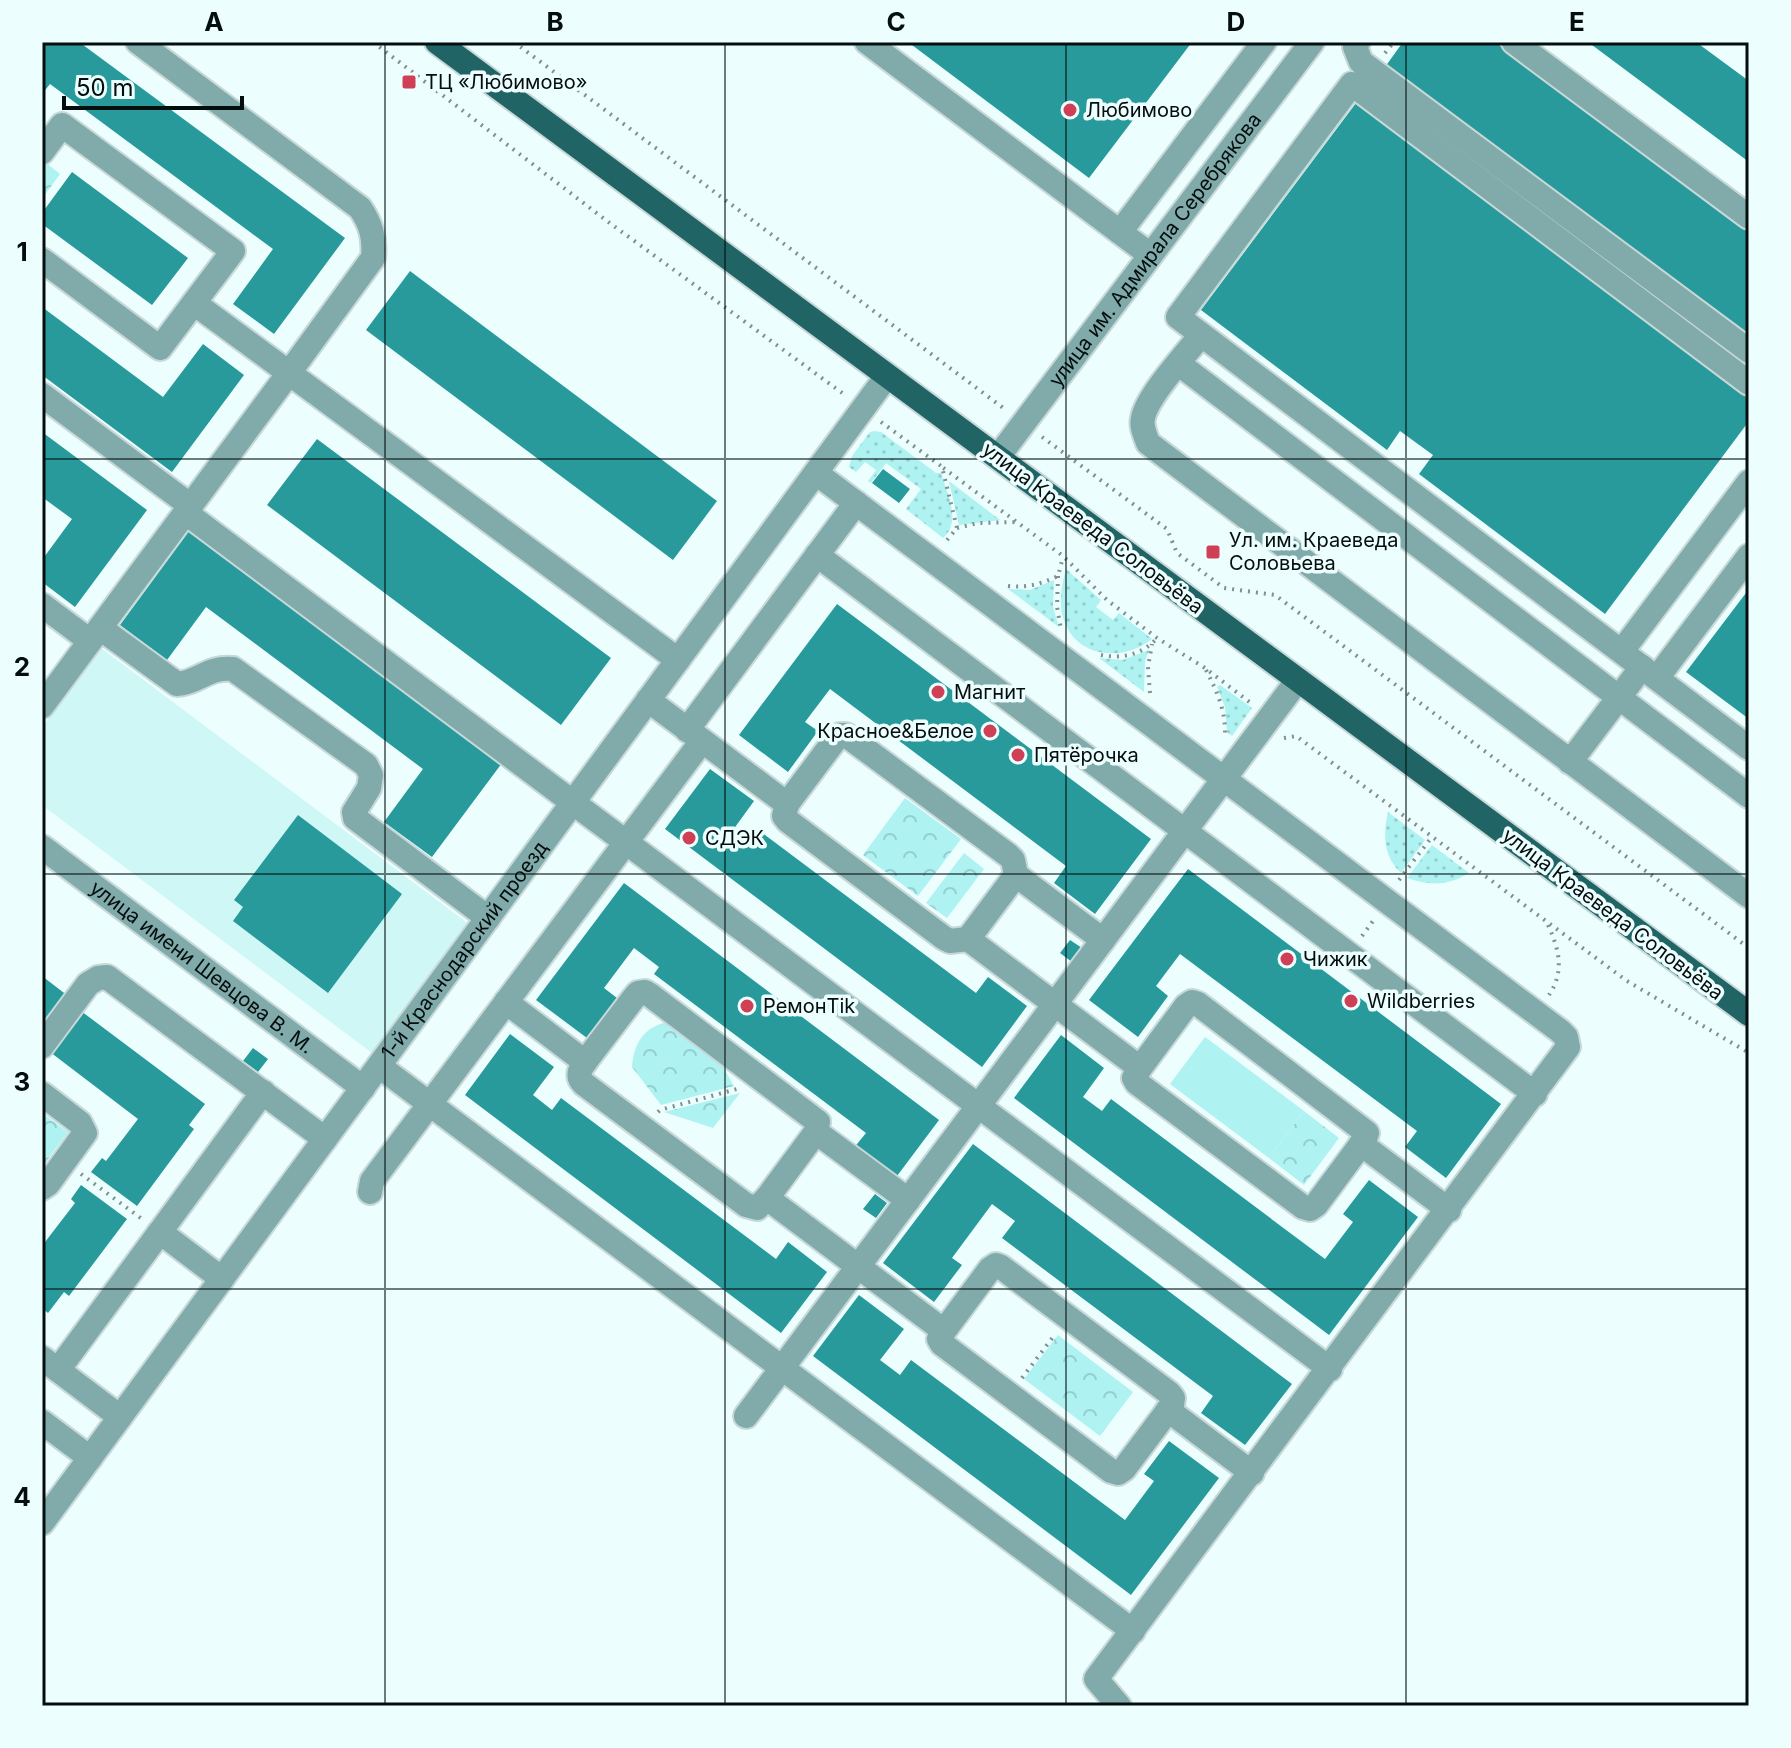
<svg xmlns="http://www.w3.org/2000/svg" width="1791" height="1748" viewBox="0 0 1791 1748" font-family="Inter,sans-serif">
	<defs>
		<pattern id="grass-dots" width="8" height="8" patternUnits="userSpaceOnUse" patternTransform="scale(2)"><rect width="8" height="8" fill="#aff2f2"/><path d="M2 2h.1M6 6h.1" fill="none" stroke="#95cece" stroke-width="1.8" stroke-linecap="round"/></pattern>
		<pattern id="park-crowns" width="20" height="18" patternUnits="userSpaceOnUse" patternTransform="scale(2)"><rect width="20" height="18" fill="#aff2f2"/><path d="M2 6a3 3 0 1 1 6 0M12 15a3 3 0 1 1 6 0" fill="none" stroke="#95cece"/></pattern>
	</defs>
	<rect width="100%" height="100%" fill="#ecfefe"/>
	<!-- built -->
	<path fill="#cff7f6" d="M101,648l373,280 -98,128 -334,-251v-78z"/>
	<!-- grass -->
	<path fill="url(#grass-dots)" d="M874,431l7,1 55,41h5c6,20 21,49 2,65l-37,-29 15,-20 -35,-26 -15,20 -3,-2 8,-11 -11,-8 -9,10 -7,-5 3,-11 18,-24z
		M949,481l51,39 -41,5z
		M1066,569l35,31 -5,7 17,13 6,-7 33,26c-31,25 -81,18 -90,-26 -3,-15 0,-29 4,-44z
		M1054,580l-1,27 6,20 -51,-38 22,1z
		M1149,650l-4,11 -1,31 -45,-34 24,2z
		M1220,685l32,23 -20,28 -5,-4 -2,-25 -8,-20z
		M1388,812l37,28 -24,33c-18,-17 -18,-38 -13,-61z
		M1432,845l37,28c-21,13 -39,13 -62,5z"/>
	<!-- park -->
	<path fill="url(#park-crowns)" d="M45,162l15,12 -18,25v-33z
		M905,798l56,41 -43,57 -55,-41z
		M964,853l20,16 -37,49 -21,-15z
		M676,1021l35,25 23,40 -73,19 -29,-38c2,-28 16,-44 44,-46z
		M740,1093l-27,35 -49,-16z
		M1304,1111l35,27 -35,47 -35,-27z
		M42,1113l26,19 -26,35z
		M1058,1335l75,57 -33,44 -76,-57z"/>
	<!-- pitch -->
	<path fill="#aff2f2" d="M1205,1037l99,74 -35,47 -99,-74z"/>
	<!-- building -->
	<path fill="#289a9b" d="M42,42h37l266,196 -71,96 -41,-30 40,-55 -223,-165 -8,10z
		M908,42h284l-103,136z
		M1403,42h92l254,189v107l-364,-271z
		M1588,42h108l53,39v81z
		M1359,99l390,293v29l-144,193 -186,-140 14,-19 -33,-24 -13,19 -186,-140z
		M72,172l116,86 -36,47 -110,-81v-11z
		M410,271l307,230 -44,59 -307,-230z
		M42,307l121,90 40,-53 41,31 -72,97 -130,-97z
		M42,432l105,78 -72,97 -33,-25v-22l30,-41 -30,-22z
		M317,439l294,219 -50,67 -294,-220z
		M883,469l27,20 -11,14 -27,-20z
		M192,527l313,232 -73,98 -48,-35 39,-53 -217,-162 -39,53 -47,-35z
		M1749,589v130l-63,-47z
		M837,604l314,235 -56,75 -41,-31 12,-17 -236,-177 -25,33 13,9 -30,41 -49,-37z
		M710,769l44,32 -21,29 20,14 8,-12 215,161 12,-16 39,29 -45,61 -317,-238z
		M298,815l104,79 -74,99 -95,-72 10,-14 -9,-7z
		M1188,869l313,235 -55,74 -41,-31 12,-16 -237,-177 -24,32 12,10 -30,41 -49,-37z
		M624,883l315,237 -45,60 -41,-31 13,-16 -212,-159 5,-7 -25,-19 -30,40 13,10 -30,40 -51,-38z
		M1070,940l12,8 -10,14 -12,-9z
		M42,976l26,20 -26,34z
		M81,1011l124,93 -16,21 5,4 -57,77 -46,-34 11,-14 4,3 32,-42 -88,-67z
		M510,1034l44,33 -21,28 19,15 9,-12 215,161 12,-17 39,30 -46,61 -316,-238z
		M1061,1035l43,33 -21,29 19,14 9,-12 214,160 28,-37 -10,-8 26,-34 49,37 -89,118 -315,-237z
		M253,1048l15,11 -10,13 -15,-11z
		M973,1144l319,240 -47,61 -44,-32 12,-17 -211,-158 13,-17 -23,-17 -40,54 10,7 -28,37 -51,-39z
		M81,1185l46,34 -58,77 -5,-4 -16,21 -6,-5v-62l33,-43 -4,-4z
		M875,1194l12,9 -11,15 -13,-9z
		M859,1295l45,34 -24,31 20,15 11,-15 214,160 29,-39 -10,-7 25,-33 50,37 -88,117 -318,-239z"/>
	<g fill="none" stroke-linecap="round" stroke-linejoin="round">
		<defs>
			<g id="minor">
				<path d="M138,42l222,166c11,16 15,30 13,50l-84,115 389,287"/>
				<path d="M867,42l282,212"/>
				<path d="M1358,42l-3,5 6,15 388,289"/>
				<path d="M1514,42l235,175"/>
				<path d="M42,152l20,-27 171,126 -73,97 -118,-88"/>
				<path d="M1120,232l144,-190"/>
				<path d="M1201,335c-15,19 -54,61 -58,83 -2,9 2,16 5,25l601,453"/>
				<path d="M1179,364l570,432"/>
				<path d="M1749,383l-397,-299 -174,233 571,431"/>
				<path d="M42,395l149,111"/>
				<path id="s1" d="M998,457l314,-415"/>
				<path d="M816,473l744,558 6,6 2,10 -472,632 23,27"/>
				<path d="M186,513l1144,856"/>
				<path d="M817,555l718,539"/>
				<path d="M42,605l48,36"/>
				<path d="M100,628l77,56c21,-1 31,-18 56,-15l133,96 5,10 -2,13 -15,24 1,6 133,100"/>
				<path d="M1622,651l127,-169"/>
				<path d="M1657,678l92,-122"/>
				<path d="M648,700l139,104 48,-64 5,-5h6l162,120 5,5 3,15 87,65"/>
				<path d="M42,706l247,-333 -95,-70"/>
				<path d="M687,730l169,-227"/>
				<path d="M1570,762l72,-95"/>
				<path d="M787,804l-3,12 4,5 156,117 6,3 18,-2 172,129 -6,10 3,5 166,124 7,2 6,-4 49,-66 2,-6 -169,-129 -6,-2 -6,4 -46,62"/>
				<path id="s2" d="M42,847l321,241"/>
				<path d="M968,939l48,-64"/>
				<path d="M506,1002l79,60c-6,8 -8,15 -1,22l162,121 11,3 10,-10 177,133 -5,8 3,5 169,127 7,2 6,-4 48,-64 1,-7 -4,-5 -168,-126 -5,-2 -6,4 -46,62"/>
				<path d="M42,1046l46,-62 10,-6 9,-1 218,162"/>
				<path d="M585,1062l48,-63 5,-6 7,-1 5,3 168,127 -2,10 -49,66"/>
				<path d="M379,1066l754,565"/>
				<path d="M42,1094l38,29 5,10 -37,51 -6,4"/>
				<path d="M816,1132l92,68"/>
				<path d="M1361,1144l88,66"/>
				<path d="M370,1192l2,-11 330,-440"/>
				<path d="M160,1232l103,-140"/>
				<path d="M42,1358l78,59"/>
				<path d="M58,1370l102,-138 62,47"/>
				<path d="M1168,1410l84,63"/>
				<path d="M746,1416l552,-736"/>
				<path d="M42,1422l48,36"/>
				<path id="s3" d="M42,1523l845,-1147"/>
			</g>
			<path id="major" d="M437,42l1312,972"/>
		</defs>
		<!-- minor casing -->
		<use href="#minor" stroke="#c7d8d8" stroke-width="28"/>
		<!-- major casing -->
		<use href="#major" stroke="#c7d8d8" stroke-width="28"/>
		<!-- path -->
		<path stroke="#818f8f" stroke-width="4" stroke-dasharray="2 6" stroke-linecap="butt" d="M373,42l234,179 238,174
			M514,42l492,368
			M1385,53l9,-11
			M881,422l60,44
			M1042,437l125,92 10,24 47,35 51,7 474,353
			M957,528l21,-5 40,-1
			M947,540l10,-12 -15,-61 121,89 44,44 50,38 48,30 47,36
			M1058,576l-1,31 4,22
			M1008,586c19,2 33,-2 50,-10l5,-19
			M1101,655c21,4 41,0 56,-17
			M1206,670c12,23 20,42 19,67
			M1150,693l-2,-26 4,-23
			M1284,738l12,-2 331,245 122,72
			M1399,880l32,-42
			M1548,925c11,24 17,46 1,70
			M1362,936l11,-15
			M658,1112l2,-2 77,-21
			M81,1174l61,45
			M1022,1378l31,-41"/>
		<!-- minor -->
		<use href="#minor" stroke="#81aaaa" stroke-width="24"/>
		<!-- major -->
		<use href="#major" stroke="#216465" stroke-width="24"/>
	</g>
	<!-- grid -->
	<path fill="none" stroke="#050e0e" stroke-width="2" stroke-opacity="0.55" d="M385,42v1664M725,42v1664M1066,42v1664M1406,42v1664M42,459h1707M42,874h1707M42,1289h1707"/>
	<!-- markers -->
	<g fill="#cf3f55" stroke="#ecfefe" stroke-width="3">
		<rect x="401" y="74" width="16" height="16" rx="4"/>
		<circle cx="1070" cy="110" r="8"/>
		<rect x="1205" y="544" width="16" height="16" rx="4"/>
		<circle cx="938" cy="692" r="8"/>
		<circle cx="990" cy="731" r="8"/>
		<circle cx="1018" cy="755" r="8"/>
		<circle cx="689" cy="838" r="8"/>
		<circle cx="1287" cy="959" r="8"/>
		<circle cx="1351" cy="1001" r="8"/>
		<circle cx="747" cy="1006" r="8"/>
	</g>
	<g text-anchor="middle" stroke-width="7" stroke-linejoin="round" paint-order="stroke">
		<!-- poi labels -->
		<g font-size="20" fill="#050e0e" stroke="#ecfefe" text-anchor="start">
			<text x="425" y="89">ТЦ «Любимово»</text>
			<text x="1086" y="117">Любимово</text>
			<text x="1229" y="547">Ул. им. Краеведа<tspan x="1229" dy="23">Соловьева</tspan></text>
			<text x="954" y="699">Магнит</text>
			<text x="974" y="738" text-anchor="end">Красное&amp;Белое</text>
			<text x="1034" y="762">Пятёрочка</text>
			<text x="705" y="845">СДЭК</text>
			<text x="1303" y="966">Чижик</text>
			<text x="1367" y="1008">Wildberries</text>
			<text x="763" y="1013">РемонTik</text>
		</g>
		<!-- street labels -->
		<g font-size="20" fill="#050e0e" stroke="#ecfefe">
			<text dy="7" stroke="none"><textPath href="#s1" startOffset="260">улица им. Адмирала Серебрякова</textPath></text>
			<text transform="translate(1093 528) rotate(37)" y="7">улица Краеведа Соловьёва</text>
			<text transform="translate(1613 914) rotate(37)" y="7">улица Краеведа Соловьёва</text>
			<text dy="7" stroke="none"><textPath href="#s3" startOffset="712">1-й Краснодарский проезд</textPath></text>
			<text dy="7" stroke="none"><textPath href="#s2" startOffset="200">улица имени Шевцова В. М.</textPath></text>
		</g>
	</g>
	<!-- border -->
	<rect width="1791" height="1748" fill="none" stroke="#ecfefe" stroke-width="88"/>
	<!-- scale -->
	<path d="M64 96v12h178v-12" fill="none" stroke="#050e0e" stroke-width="4"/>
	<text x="76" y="96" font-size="24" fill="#050e0e" stroke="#ecfefe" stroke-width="6" paint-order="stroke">50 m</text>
	<rect x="44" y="44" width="1703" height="1660" fill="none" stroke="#050e0e" stroke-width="3"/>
	<g font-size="26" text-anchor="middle" font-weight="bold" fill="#050e0e">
		<text x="214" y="31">A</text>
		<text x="555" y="31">B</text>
		<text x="896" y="31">C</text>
		<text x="1236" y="31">D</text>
		<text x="1577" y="31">E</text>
		<text x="22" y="261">1</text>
		<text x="22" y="676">2</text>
		<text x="22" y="1091">3</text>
		<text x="22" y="1506">4</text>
	</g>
</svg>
